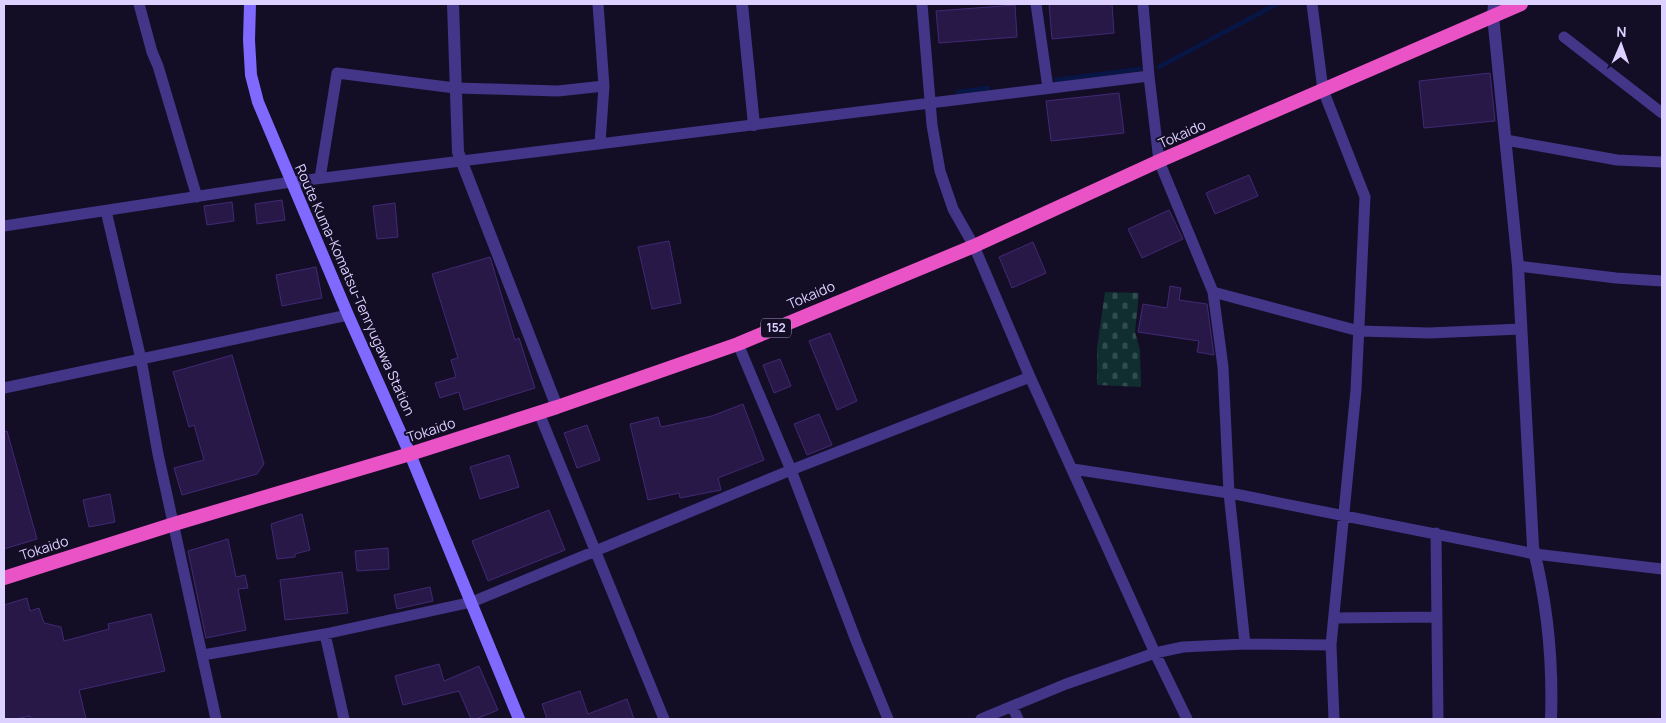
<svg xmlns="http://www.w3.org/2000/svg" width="1666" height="723" viewBox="0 0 1666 723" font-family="Manrope,sans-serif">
	<defs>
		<pattern id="cemetery-stones" width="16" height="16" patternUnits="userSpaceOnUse" patternTransform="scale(1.25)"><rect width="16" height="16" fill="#102d30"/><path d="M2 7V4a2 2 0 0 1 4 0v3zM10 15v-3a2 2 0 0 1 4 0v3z" fill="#324b4f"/></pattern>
	</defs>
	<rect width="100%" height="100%" fill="#140d26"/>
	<!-- cemetery -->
	<path fill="url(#cemetery-stones)" d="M1105,292l34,1 -4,39 5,18 1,37 -44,-2v-37z"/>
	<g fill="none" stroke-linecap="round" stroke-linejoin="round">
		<!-- stream -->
		<path stroke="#071645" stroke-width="4.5" d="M1159,67l118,-63
			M1056,80l84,-11
			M958,92l30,-4"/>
	</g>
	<!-- building -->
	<path fill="#281848" stroke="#412975" d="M1049,4h63l2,29 -62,6z
		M1015,5l2,32 -78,6 -3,-32z
		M1490,73l5,48 -71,7 -5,-47z
		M1119,93l5,40 -73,8 -5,-40z
		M1249,175l9,21 -43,18 -9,-21z
		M282,200l3,20 -28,4 -2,-20z
		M232,202l2,19 -27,4 -3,-19z
		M395,203l3,34 -21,2 -4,-33z
		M1169,210l14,29 -41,19 -14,-29z
		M669,241l12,62 -29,6 -14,-62z
		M1033,242l13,31 -34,15 -13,-31z
		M490,257l25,83 4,-2 16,50 -71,22 -5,-18 -19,6 -5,-15 21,-6 -5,-17 7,-2 -26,-84z
		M316,267l6,31 -40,8 -6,-31z
		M1170,286l11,2 -2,12 28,4 7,51 -17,-3 2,-11 -61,-9 5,-28 24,4z
		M830,333l27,68 -20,9 -28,-69z
		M232,355l32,109 -7,10 -75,21 -8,-27 30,-8 -10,-35 -5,2 -16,-55z
		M780,359l11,27 -17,7 -11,-28z
		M743,404l21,56 -46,18 3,12 -41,8 -1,-5 -31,7 -18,-76 28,-7 3,10 51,-11z
		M819,414l13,31 -25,10 -13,-31z
		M587,425l13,35 -23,8 -13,-35z
		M7,431l30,108 -33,10v-117z
		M509,455l10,32 -39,12 -10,-32z
		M110,494l5,28 -26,5 -6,-27z
		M549,510l16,40 -77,31 -16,-40z
		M302,514l8,36 -15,4v3l-18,2 -6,-35z
		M228,539l8,38 9,-2 3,13 -10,1 8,41 -40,8 -18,-87z
		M388,548l1,21 -32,2 -2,-20z
		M342,572l6,41 -63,7 -5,-40z
		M430,587l3,14 -36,8 -3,-14z
		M27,598l3,13 9,-3 5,15 17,4 3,14 45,-12 -1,-5 43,-10 14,57 -86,19 7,29h-56v-3l-15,3h-11v-114z
		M439,664l5,17 35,-15 19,44 -22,9h-5l-12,-28 -56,14 -8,-29z
		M580,691l8,23 39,-15 7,20h-87l-5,-15z"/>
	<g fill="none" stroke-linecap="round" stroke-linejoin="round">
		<!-- minor -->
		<path stroke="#433587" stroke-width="11" d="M139,4l13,48 6,14 39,131
			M598,4l6,82
			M922,4l10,121 8,46 13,38 21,37 56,131 125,276 32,66
			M1036,4l12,84
			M1143,4l6,72 10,85 54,131 146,39 70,2 92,-4
			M1312,4l11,86 42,107 -9,193 -25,255 3,74
			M1564,37l98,76
			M1506,140l111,20 45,2
			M320,178l17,-105 118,15 103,3 46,-5 -4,57
			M106,211l35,148 17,95 58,265
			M4,226l287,-44 858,-106
			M1518,266l98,12 46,3
			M1213,292l10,75 6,126 16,151 86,1
			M738,344l53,126 66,173 31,76
			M4,388l344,-73
			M539,413l125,306
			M1073,469l162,25 300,60 127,15
			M1436,533l2,186
			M1334,618l102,-1
			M325,634l19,85
			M203,655l122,-21 147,-32 319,-132 239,-93
			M1012,706l6,13
			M981,719l85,-35 89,-31 28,-6 62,-3"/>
		<!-- tertiary -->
		<path stroke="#433587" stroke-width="12" d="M453,4l5,148 99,255
			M742,4l12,121
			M1494,4l-1,12 25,250 15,281c14,55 20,115 18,172"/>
		<!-- secondary -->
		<path stroke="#7f69ff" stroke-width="12" d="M250,4l-1,36 2,35 7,27 90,213 62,139 109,265"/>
		<!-- trunk -->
		<path stroke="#ea53c6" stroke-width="14" d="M4,578l170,-54 236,-70 147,-47 181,-63 236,-98 185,-85 362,-157"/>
	</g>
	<g text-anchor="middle" stroke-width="4" stroke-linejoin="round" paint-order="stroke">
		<!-- shield labels -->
		<rect fill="#140d26" stroke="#a197be" stroke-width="1" x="761" y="318.5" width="30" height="19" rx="4"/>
		<g font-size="12" font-weight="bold" fill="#ddd2ff">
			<text x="776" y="332">152</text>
		</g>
		<!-- street labels -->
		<g font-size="14" fill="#ddd2ff" stroke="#140d26">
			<text transform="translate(1182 134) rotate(-24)" y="5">Tokaido</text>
			<text transform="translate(355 290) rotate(66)" y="5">Route Kuma-Komatsu-Tenryugawa Station</text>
			<text transform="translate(811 295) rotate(-23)" y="5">Tokaido</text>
			<text transform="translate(431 430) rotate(-18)" y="5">Tokaido</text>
			<text transform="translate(44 548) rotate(-18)" y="5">Tokaido</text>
		</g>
	</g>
	<!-- border -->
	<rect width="1666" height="723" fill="none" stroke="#ddd2ff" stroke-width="10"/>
	<!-- north arrow -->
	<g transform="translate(1621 45) rotate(2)" stroke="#140d26" stroke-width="4" paint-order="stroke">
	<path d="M0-4L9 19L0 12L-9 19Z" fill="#ddd2ff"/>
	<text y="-8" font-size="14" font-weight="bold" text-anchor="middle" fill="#ddd2ff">N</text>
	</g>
</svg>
